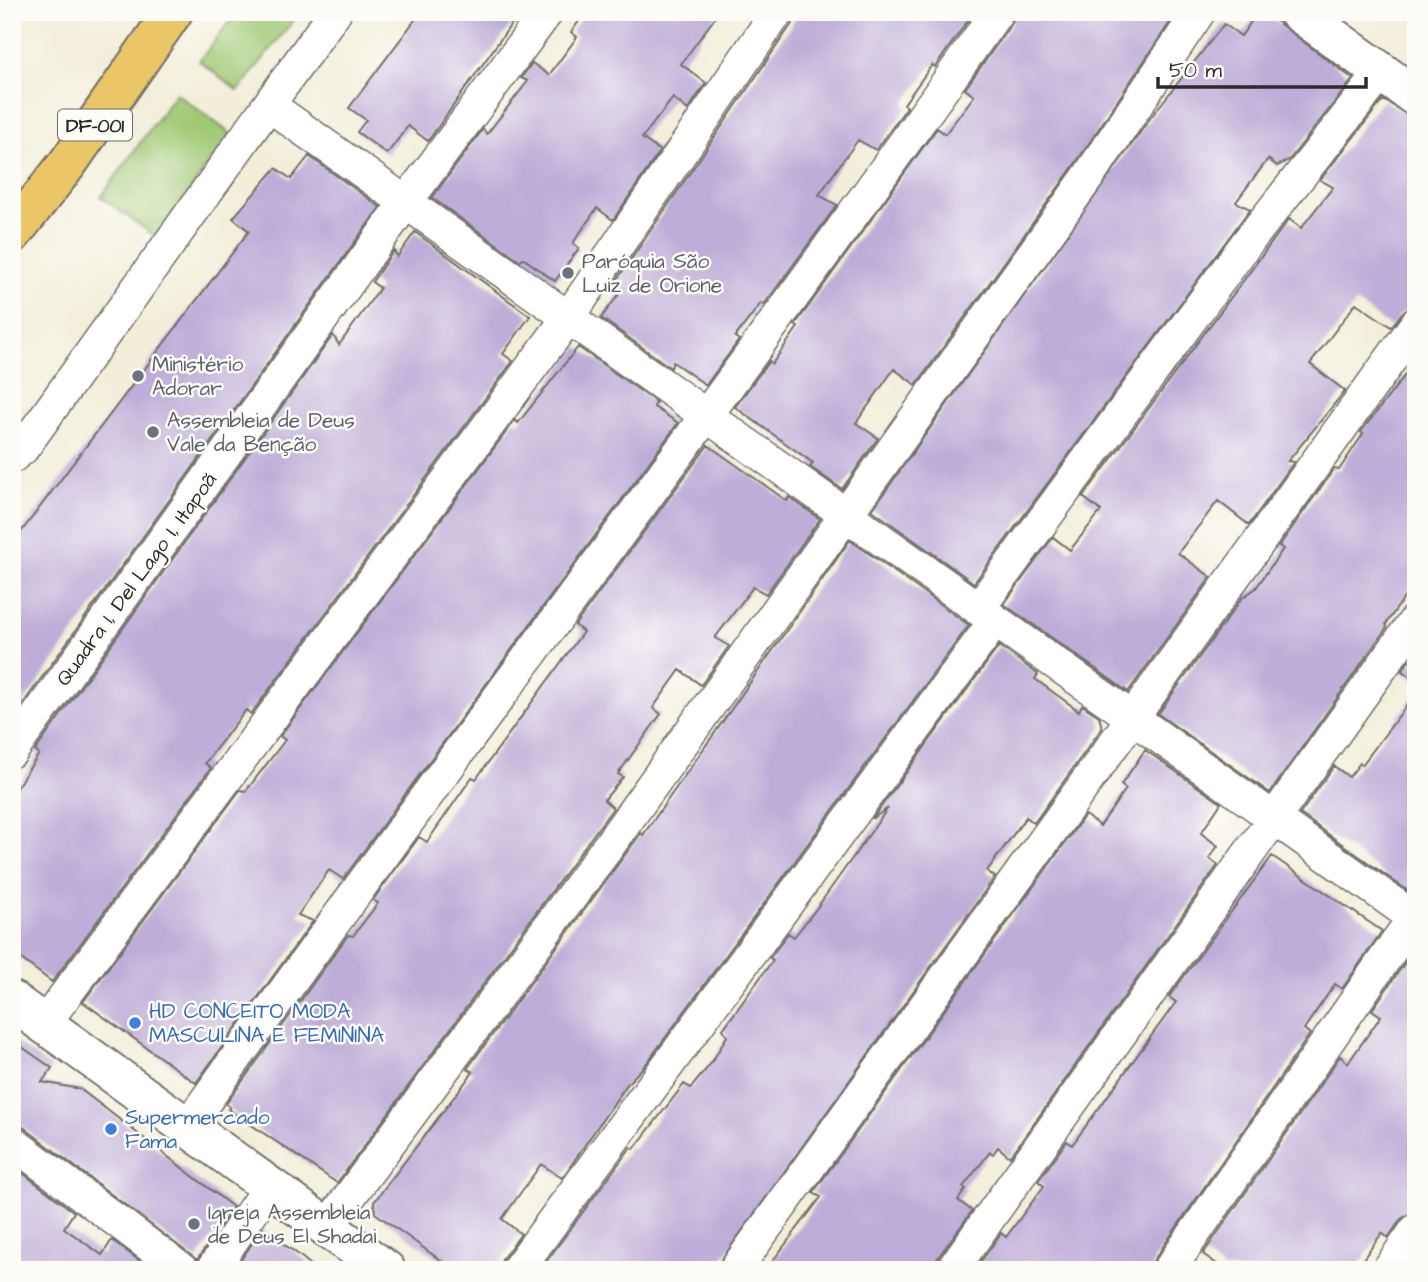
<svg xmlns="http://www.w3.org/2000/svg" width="1428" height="1282" viewBox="0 0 1428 1282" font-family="'Architects Daughter',sans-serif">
	<rect width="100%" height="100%" fill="#fdfcf7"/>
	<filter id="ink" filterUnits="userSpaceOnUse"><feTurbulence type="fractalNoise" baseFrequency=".0143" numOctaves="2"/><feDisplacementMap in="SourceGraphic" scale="14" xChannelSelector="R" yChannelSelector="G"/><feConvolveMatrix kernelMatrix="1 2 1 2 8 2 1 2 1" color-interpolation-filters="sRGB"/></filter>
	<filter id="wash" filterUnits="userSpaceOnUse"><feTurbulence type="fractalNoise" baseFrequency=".00686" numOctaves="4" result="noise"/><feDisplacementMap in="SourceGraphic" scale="28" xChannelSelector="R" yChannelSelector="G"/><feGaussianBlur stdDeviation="1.57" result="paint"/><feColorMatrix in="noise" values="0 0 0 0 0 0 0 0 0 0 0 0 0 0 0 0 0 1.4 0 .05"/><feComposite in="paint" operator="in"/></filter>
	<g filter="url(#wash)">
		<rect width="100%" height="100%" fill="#f2eed9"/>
		<!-- pitch -->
		<path fill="#a0c974" stroke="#667a50" stroke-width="2" d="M237,12h53l6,5 -58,74 -39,-30z
			M176,93l55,41 -75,103 -55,-40z"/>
		<g id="blocks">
			<!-- building -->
			<path fill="#beadd8" d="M421,12h99l-92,129 -20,-15 -21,28 -30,-22 9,-12 -17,-12z
				M586,12h133l-38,52 25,19 -18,27 -15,-12 -31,40 18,13 -47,69 -16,-12 -24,35 6,5 -24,33 -32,-23 -3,3 -88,-63 51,-69 4,5 41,-53 -7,-3 11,-15 17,12 28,-38 -6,-5z
				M800,12h174l-39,55 -3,-2 -28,39 3,3 -31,43 -18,-10 -14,19 -25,36 18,10 -73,100 -3,-2 -26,34 4,3 -33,45 -33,-23 -2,6 -70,-50 21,-28 -8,-6z
				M1015,12h162l-104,155 -157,218 -22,-16 -38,54 22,15 -36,51 -32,-22 3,-4 -78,-56 34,-46 3,3 26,-37 -3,-2 142,-197 8,6 29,-38 -9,-7 47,-66z
				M1258,12h6l89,67 -64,81 -12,6 -9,-7 -32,43 14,7 -276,374 -102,-73 279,-393 73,-93 17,12z
				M1383,100l33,19v187l-14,7 -11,14 -35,-24 -46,61 35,27 -57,70 6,1 -45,63 -31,-24 -40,52 33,24 -83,115 -124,-88 49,-67 17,13 31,-39 -18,-14 206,-278 12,9 32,-41 -13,-7z
				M309,156l71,51 -368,512v-175l237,-313 -16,-13 43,-50 15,11z
				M415,232l115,84 -27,38 10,7 -262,353 -5,-4 -41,53 6,5 -159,214 -40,-30v-158l27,-40 -4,-3 298,-416 6,10 41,-57 -8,-6 22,-32 3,7z
				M578,347l78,55 -2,5 24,16 -335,456 -14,-9 -31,45 15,6 -117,162 -113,-81 157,-212 6,1 39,-51 -5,-4 235,-316 3,3z
				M1416,361v219l-30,44 1,3 -117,166 -112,-79 84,-116 14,-10 27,-39 -4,-3 55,-77 5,1 24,-36 -2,-2z
				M708,445l79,56 2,-4 31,22 -54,75 -13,-7 -38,51 14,8 -28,39 -21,-15 -27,38 8,6 -43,60 5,3 -19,23 9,8 -276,375 -109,-74 2,-2 -4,-3 122,-169 5,1 25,-33 -5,-3 46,-63 8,5 45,-65 4,2 107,-147 -8,-7z
				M850,540l119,85 -323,439 -18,19 -66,95 -21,-14 -39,55 19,15 -19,25 -3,11h-45l-79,-57 -1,-11 99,-130 -6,-3 174,-236 2,2z
				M999,646l39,28 -3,5 44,32 3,-6 17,11 3,12 -68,95 -8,-6 -39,54 8,6 -276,386 -5,7h-174l91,-123 3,2 50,-65 7,4 21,-26 15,-26 -4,-7 50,-69 -3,-2 18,-25 6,4 22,-28 72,-101 -16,11z
				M1409,660l7,9v12l-14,-10z
				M1416,693v203h-1l-115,-82 34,-48 15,11 11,-14 2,2z
				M1145,750l76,53 -20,30 17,13 -9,12 9,7 -208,292 -12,-10 -5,7 -3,-2 -27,35 3,2 -8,11 14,11 -35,48 -3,11h-168l55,-73 -8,-4 272,-378 15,11 26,-37 -5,-4z
				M1272,856l110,75 -40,58 -7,-5 -31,45 6,5 -156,226 -3,10h-176l26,-37 5,4 38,-51 -6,-5 29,-40 5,4 104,-143 -7,-5z
				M1413,951l3,2v257l-15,9 -13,19 -6,-5 -27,37h-130l-22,-16 137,-198 8,7 33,-47 -9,-6z
				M12,1040l40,28 -10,14 38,7 153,118 -36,53 -174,-133 -11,-3z
				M12,1165l62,47 -10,16 38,27 10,-15 33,25 -4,5h-129z
				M262,1229l37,26 18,15h-83z"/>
		</g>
	</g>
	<g filter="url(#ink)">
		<use href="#blocks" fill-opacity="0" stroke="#716f68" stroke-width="2"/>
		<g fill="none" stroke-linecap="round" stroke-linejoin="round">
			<defs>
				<path id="minor" d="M270,106l1146,813
					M12,457l11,-9 312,-436
					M978,609l268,-365 136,-172
					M12,751l394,-549 141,-190
					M44,1024l524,-706 209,-306
					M187,1127c266,-375 546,-739 810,-1115
					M12,1142l170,128
					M327,1227l283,-383 478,-667 111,-165
					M212,1270l58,-85
					M517,1270l478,-649
					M735,1270l681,-946
					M952,1270l464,-651
					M1169,1270l247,-356
					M1388,1270l28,-40"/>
				<path id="tertiary" d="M1298,12l118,85
					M12,1001l374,269"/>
				<path id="primary" d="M12,234l56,-71 105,-151"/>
			</defs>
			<!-- minor casing -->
			<use href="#minor" stroke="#716f68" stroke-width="35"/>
			<!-- tertiary casing -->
			<use href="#tertiary" stroke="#716f68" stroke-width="42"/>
			<!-- primary casing -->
			<use href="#primary" stroke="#716f68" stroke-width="42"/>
			<!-- minor -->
			<use href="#minor" stroke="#fff" stroke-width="32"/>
			<!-- tertiary -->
			<use href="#tertiary" stroke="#fff" stroke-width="38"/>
			<!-- primary -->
			<use href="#primary" stroke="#eac669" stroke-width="38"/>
		</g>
	</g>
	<!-- markers -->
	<g fill="#6b7280" stroke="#fdfcf7" stroke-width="2.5">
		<circle cx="568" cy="273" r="7"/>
		<circle cx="138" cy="376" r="7"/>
		<circle cx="153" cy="432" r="7"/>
		<circle cx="194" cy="1224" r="7"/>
	</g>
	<g fill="#3f7fe0" stroke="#fdfcf7" stroke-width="2.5">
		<circle cx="135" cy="1023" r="7"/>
		<circle cx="111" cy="1129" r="7"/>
	</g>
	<g text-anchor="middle" stroke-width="5" stroke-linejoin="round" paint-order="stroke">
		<!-- shield labels -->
		<rect fill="#fdfcf7" stroke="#6a6a68" stroke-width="2" x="58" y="109.5" width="74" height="31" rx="5"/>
		<g font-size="19" font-weight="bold" fill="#2b2b2b">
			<text x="95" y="132">DF-001</text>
		</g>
		<!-- worship labels -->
		<g font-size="21" fill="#5b616d" stroke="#fdfcf7" text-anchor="start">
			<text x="582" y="268">Paróquia São<tspan x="582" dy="24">Luiz de Orione</tspan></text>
			<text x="152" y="371">Ministério<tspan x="152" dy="24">Adorar</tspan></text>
			<text x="167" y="427">Assembleia de Deus<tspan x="167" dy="24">Vale da Benção</tspan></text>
			<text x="208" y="1219">Igreja Assembleia<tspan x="208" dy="24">de Deus El Shadai</tspan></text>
		</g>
		<!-- street labels -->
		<g font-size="21" fill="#2b2b2b" stroke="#fdfcf7">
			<text transform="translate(136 579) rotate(-54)" y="7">Quadra 1, Del Lago I, Itapoã</text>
		</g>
		<!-- shop labels -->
		<g font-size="21" fill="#366cbe" stroke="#fdfcf7" text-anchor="start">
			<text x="149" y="1018">HD CONCEITO MODA<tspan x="149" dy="24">MASCULINA E FEMININA</tspan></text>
			<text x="125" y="1124">Supermercado<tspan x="125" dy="24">Fama</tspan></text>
		</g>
	</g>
	<!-- margin -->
	<rect width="1428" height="1282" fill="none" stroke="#fdfcf7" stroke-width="42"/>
	<!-- scale -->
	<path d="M1158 77v10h208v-10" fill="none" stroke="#2b2b2b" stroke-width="3.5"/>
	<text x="1169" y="77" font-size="21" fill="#2b2b2b" stroke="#fdfcf7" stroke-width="5" paint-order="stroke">50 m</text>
</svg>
